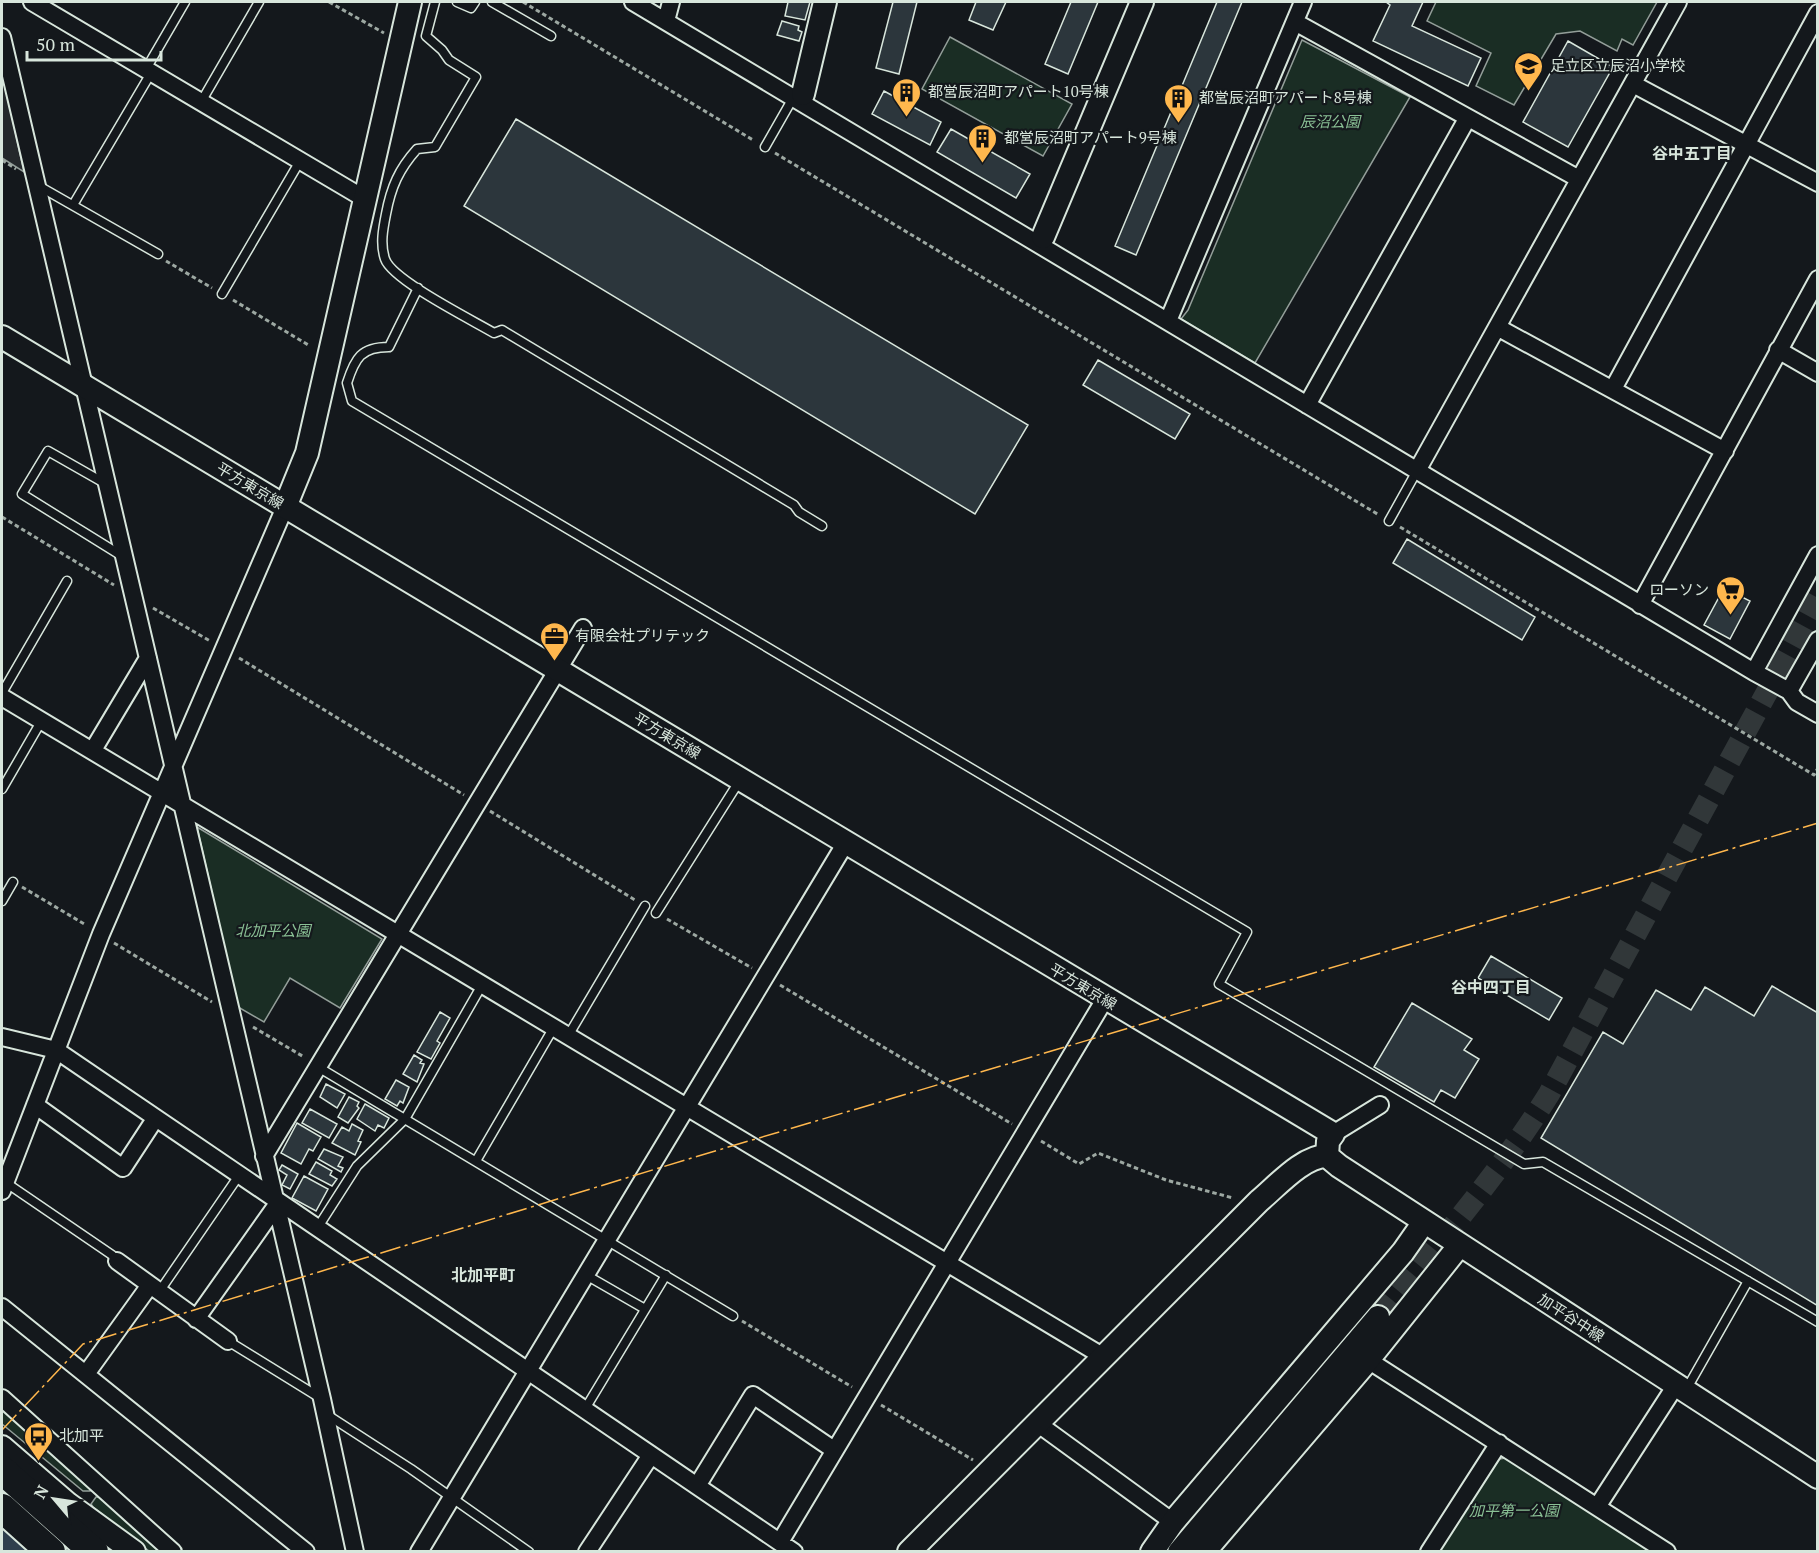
<svg xmlns="http://www.w3.org/2000/svg" width="1819" height="1553" viewBox="0 0 1819 1553" font-family="'PT Serif','Noto Sans JP',serif">
	<rect width="100%" height="100%" fill="#14181c"/>
	<!-- green -->
	<path fill="#1a2d24" stroke="#939e99" stroke-width="1.5" d="M1436,2h221l-24,43 -11,-6 -5,12 -37,-20 -24,3 -42,71 -38,-19 15,-33 -64,-32z
		M950,37l122,67 -29,52 -121,-67z
		M1302,40l108,57 -155,266 -74,-44 7,-9z
		M197,827l185,112 -42,69 -50,-30 -26,44 -26,-15z
		M2,1406l89,81 -1,4h-7l-81,-67z
		M1506,1458l147,94h-215l61,-93z
		M96,1497h6l57,54h-10l-56,-44 -2,-3z"/>
	<!-- parking -->
	<path fill="#24282b" stroke="#939e99" stroke-width="1.5" d="M2,75l10,42 12,55 -22,-14z"/>
	<!-- water -->
	<path fill="#2f3f4d" stroke="#939e99" stroke-width="1.5" d="M2,1526l29,25h-29z"/>
	<!-- building -->
	<path fill="#2c363c" stroke="#d8e6dc" stroke-width="1.5" d="M788,2h22l-5,18 -20,-4z
		M893,2h24l-18,72 -23,-6z
		M976,2h30l-13,28 -24,-10z
		M1071,2h27l-30,72 -23,-10z
		M1217,2h25l-106,253 -21,-9z
		M1386,2h37l-11,24 69,32 -13,28 -95,-45 17,-36z
		M782,21l17,5 -1,4 4,2 -3,9 -22,-6z
		M1568,41l45,26 -45,80 -45,-25z
		M884,91l57,31 -11,23 -58,-31z
		M516,119l512,306 -53,89 -511,-308z
		M951,129l79,45 -14,24 -79,-46z
		M1098,360l92,54 -15,25 -92,-54z
		M1407,539l128,78 -13,23 -129,-77z
		M1724,588l26,13 -20,38 -26,-14z
		M1491,956l71,42 -13,22 -71,-42z
		M1772,986l46,27v293l-277,-168 62,-106 20,12 33,-54 35,20 14,-23 49,29z
		M1412,1003l60,36 -8,11 15,9 -24,39 -14,-8 -7,12 -60,-35z
		M440,1012l10,6 -13,23 3,2 -9,16 -14,-7z
		M414,1055l8,5 -2,3 4,1 -7,18 -14,-8z
		M396,1080l13,7 -6,16 -3,-2 -3,5 -12,-7z
		M326,1084l19,10 -8,14 -17,-11z
		M349,1097l10,5 -2,4 2,2 -11,15 -10,-6z
		M365,1104l24,14 -5,10 -6,-3 -3,6 -18,-12z
		M310,1109l27,15 -8,14 -27,-15z
		M297,1123l24,14 -8,14 -4,-2 -8,15 -20,-11z
		M352,1124l11,6 -5,11 3,1 -6,13 -23,-12 10,-16 7,4z
		M324,1149l19,8 -5,9 5,2 -2,4 -23,-13z
		M316,1162l16,9 -2,4 7,4 -5,7 -23,-12z
		M282,1165l16,9 -8,15 -8,-4 5,-10 -8,-5z
		M304,1176l24,13 -12,22 -24,-13z"/>
	<g fill="none" stroke-linecap="round" stroke-linejoin="round">
		<!-- secondary-tunnel -->
		<path stroke="#313739" stroke-width="22" stroke-dasharray="22 11" stroke-linecap="butt" d="M1378,1317c60,-73 122,-144 171,-223l269,-496"/>
		<defs>
			<path id="lane" d="M435,2l-9,34 16,14 7,10 27,17 -41,70 -18,2c-18,20 -26,38 -31,65 -3,15 -6,30 -1,45 7,21 87,61 109,74l8,-3 292,175 5,7 23,14
				M457,2l14,6 4,-6
				M492,2l59,34
				M146,69l39,-67
				M201,102l58,-100
				M765,147l28,-49
				M37,185l121,69
				M73,205l78,-132
				M418,288l-29,59c-28,0 -34,11 -42,36l5,18 895,531 -28,52 305,180 19,-2 275,160
				M222,294l78,-133
				M106,484l-58,-33 -26,43 100,62
				M1389,521l29,-52
				M2,693l65,-112
				M2,789l40,-69
				M2,901l11,-19
				M656,913l84,-133
				M568,1036l77,-130
				M318,1067l415,249
				M476,1161l78,-134
				M5,1182l107,73 5,6
				M318,1227l39,-61 48,-47 77,-134
				M586,1275l59,34
				M159,1292l81,-118
				M228,1341l94,58
				M1686,1390l62,-109
				M585,1409l81,-134
				M326,1414l85,55 118,83"/>
			<path id="street" d="M32,2l333,197
				M633,2l1121,670
				M666,21l5,-19
				M1295,22l284,157
				M2,37l320,1362 33,153
				M1633,84l185,99
				M1168,321l135,-319
				M1497,327l228,124
				M1778,350l40,23
				M1613,389l205,-376
				M1307,405l160,-286
				M1418,469l260,-467
				M1818,555l-64,117 35,19 29,-51
				M1640,605l178,-326
				M1789,691l8,11 21,12
				M2,697l1102,660
				M93,750l55,-92
				M2,1037l54,13 738,502
				M35,1105l88,63 32,-49
				M1333,1134l47,-29
				M264,1156l319,-528
				M2,1191l99,-257 184,-427
				M117,1261l111,80
				M2,1307l304,245
				M196,1319l80,-113
				M1368,1360l299,192
				M86,1374l64,-89
				M2,1398l171,154
				M1037,1423l136,99
				M697,1486l56,-91 81,55
				M1597,1507l79,-122
				M780,1542l325,-543
				M419,1552l426,-708
				M587,1552l64,-97
				M1429,1552l70,-109"/>
			<path id="secondary" d="M803,94l22,-92
				M1043,237l99,-235
				M2,337l1331,797 -5,7 -1,15
				M285,507l22,-54 103,-451
				M1327,1156l12,10 479,311
				M2,1447l66,57 66,48
				M909,1552l350,-351c18,-15 44,-45 68,-45
				M1152,1552l21,-30 230,-270 21,-30
				M1179,1552l199,-235
				M1204,1552l164,-192 91,-114"/>
			<path id="highway" d="M2,1470l92,82
				M2,1508l49,44"/>
		</defs>
		<!-- lane casing -->
		<use href="#lane" stroke="#d8e6dc" stroke-width="11"/>
		<!-- street casing -->
		<use href="#street" stroke="#d8e6dc" stroke-width="20"/>
		<!-- secondary casing -->
		<use href="#secondary" stroke="#d8e6dc" stroke-width="26"/>
		<!-- highway casing -->
		<use href="#highway" stroke="#d8e6dc" stroke-width="32"/>
		<!-- path -->
		<path stroke="#9da8a2" stroke-width="3" stroke-dasharray="4.5 3" stroke-linecap="butt" d="M329,2l55,31
			M523,2l230,138
			M775,153l604,362
			M2,160l14,9
			M166,261l46,27
			M233,300l77,46
			M2,517l112,68
			M1400,527l414,248 4,-7
			M153,608l57,33
			M239,658l225,137
			M490,811l145,89
			M22,887l64,38
			M667,919l85,49
			M114,943l98,59
			M780,985l232,139
			M253,1027l51,30
			M1041,1141l38,23 19,-11 68,27 67,18
			M742,1321l110,66
			M881,1405l92,55"/>
		<!-- lane -->
		<use href="#lane" stroke="#14181c" stroke-width="8"/>
		<!-- street -->
		<use href="#street" stroke="#14181c" stroke-width="16"/>
		<!-- secondary -->
		<use href="#secondary" stroke="#14181c" stroke-width="22"/>
		<!-- highway -->
		<use href="#highway" stroke="#14181c" stroke-width="28"/>
		<!-- power -->
		<path stroke="#ffb74d" stroke-width="1.5" stroke-dasharray="21 4.5 3 4.5" stroke-linecap="butt" d="M2,1430l81,-86 612,-187 1123,-334"/>
	</g>
	<!-- icons -->
	<defs>
		<symbol id="school-pin" viewBox="-11 -11 22 30"><path d="M0 17L-7.5 6A9.5 9.5 0 1 1 7.5 6Z" fill="#ffb74d" stroke="#14181c"/><path d="M0-5L7-2L0 1L-7-2ZM-4 1L0 2.5L4 1V4Q0 6-4 4Z" fill="#111"/></symbol>
		<symbol id="building-pin" viewBox="-11 -11 22 30"><path d="M0 17L-7.5 6A9.5 9.5 0 1 1 7.5 6Z" fill="#ffb74d" stroke="#14181c"/><path d="M-4-6H4V6H1V3H-1V6H-4ZM-2.5-4.3h1.7v1.8h-1.7ZM.8-4.3h1.7v1.8H.8ZM-2.5-1h1.7V.8h-1.7ZM.8-1h1.7V.8H.8Z" fill="#111"/></symbol>
		<symbol id="supermarket-pin" viewBox="-11 -11 22 30"><path d="M0 17L-7.5 6A9.5 9.5 0 1 1 7.5 6Z" fill="#ffb74d" stroke="#14181c"/><path d="M-6-5.5h2.5l.6 2H6L4.5 2H-2.5L-4.4-4H-6ZM-1.5 3.2a1.3 1.3 0 1 0 .1 0ZM3 3.2a1.3 1.3 0 1 0 .1 0Z" fill="#111"/></symbol>
		<symbol id="office-pin" viewBox="-11 -11 22 30"><path d="M0 17L-7.5 6A9.5 9.5 0 1 1 7.5 6Z" fill="#ffb74d" stroke="#14181c"/><path d="M-6-3h4V-5.5h4V-3h4V5H-6ZM-1-4.5V-3h2v-1.5ZM-6 0V1H6V0Z" fill="#111"/></symbol>
		<symbol id="bus-pin" viewBox="-11 -11 22 30"><path d="M0 17L-7.5 6A9.5 9.5 0 1 1 7.5 6Z" fill="#ffb74d" stroke="#14181c"/><path d="M-5-6H5V4H4V6H2V4H-2V6H-4V4H-5ZM-3.5-4V0h7V-4ZM-3.5 1.2v1.5H-2V1.2ZM2 1.2v1.5H3.5V1.2Z" fill="#111"/></symbol>
	</defs>
	<g fill-rule="evenodd">
		<use href="#school-pin" x="1512" y="50" width="33" height="45"/>
		<use href="#building-pin" x="890" y="76" width="33" height="45"/>
		<use href="#building-pin" x="1162" y="82" width="33" height="45"/>
		<use href="#building-pin" x="966" y="122" width="33" height="45"/>
		<use href="#supermarket-pin" x="1714" y="574" width="33" height="45"/>
		<use href="#office-pin" x="538" y="620" width="33" height="45"/>
		<use href="#bus-pin" x="22" y="1420" width="33" height="45"/>
	</g>
	<g text-anchor="middle" stroke-width="4.5" stroke-linejoin="round" paint-order="stroke">
		<!-- poi labels -->
		<g font-size="15" fill="#d8e6dc" stroke="#14181c" text-anchor="start">
			<text x="1550" y="71">足立区立辰沼小学校</text>
			<text x="928" y="97">都営辰沼町アパート10号棟</text>
			<text x="1199" y="103">都営辰沼町アパート8号棟</text>
			<text x="1004" y="143">都営辰沼町アパート9号棟</text>
			<text x="1709" y="595" text-anchor="end">ローソン</text>
			<text x="575" y="641">有限会社プリテック</text>
			<text x="59" y="1441">北加平</text>
		</g>
		<!-- park labels -->
		<g font-size="15" font-style="italic" fill="#8ac095" stroke="#14181c">
			<text x="1330" y="127">辰沼公園</text>
			<text x="273" y="936">北加平公園</text>
			<text x="1514" y="1516">加平第一公園</text>
		</g>
		<!-- street labels -->
		<g font-size="15" fill="#d8e6dc" stroke="#14181c">
			<text transform="translate(250 486) rotate(31)" y="5">平方東京線</text>
			<text transform="translate(667 736) rotate(31)" y="5">平方東京線</text>
			<text transform="translate(1083 987) rotate(31)" y="5">平方東京線</text>
			<text transform="translate(1571 1318) rotate(33)" y="5">加平谷中線</text>
		</g>
		<!-- neighbourhood labels -->
		<g font-size="16" font-weight="bold" fill="#d8e6dc" stroke="#14181c">
			<text x="1692" y="159">谷中五丁目</text>
			<text x="1491" y="993">谷中四丁目</text>
			<text x="483" y="1281">北加平町</text>
		</g>
	</g>
	<!-- border -->
	<rect width="1819" height="1553" fill="none" stroke="#d8e6dc" stroke-width="6"/>
	<!-- north arrow -->
	<g transform="translate(54 1499) rotate(299)" stroke="#14181c" stroke-width="4.5" paint-order="stroke">
	<path d="M0-4.5L10 22L0 15L-10 22Z" fill="#d8e6dc"/>
	<text y="-9" font-size="16" font-weight="bold" text-anchor="middle" fill="#d8e6dc">N</text>
	</g>
	<!-- scale -->
	<path d="M27 51v9h134v-9" fill="none" stroke="#d8e6dc" stroke-width="3"/>
	<text x="36" y="51" font-size="18" fill="#d8e6dc" stroke="#14181c" stroke-width="4.5" paint-order="stroke">50 m</text>
</svg>
